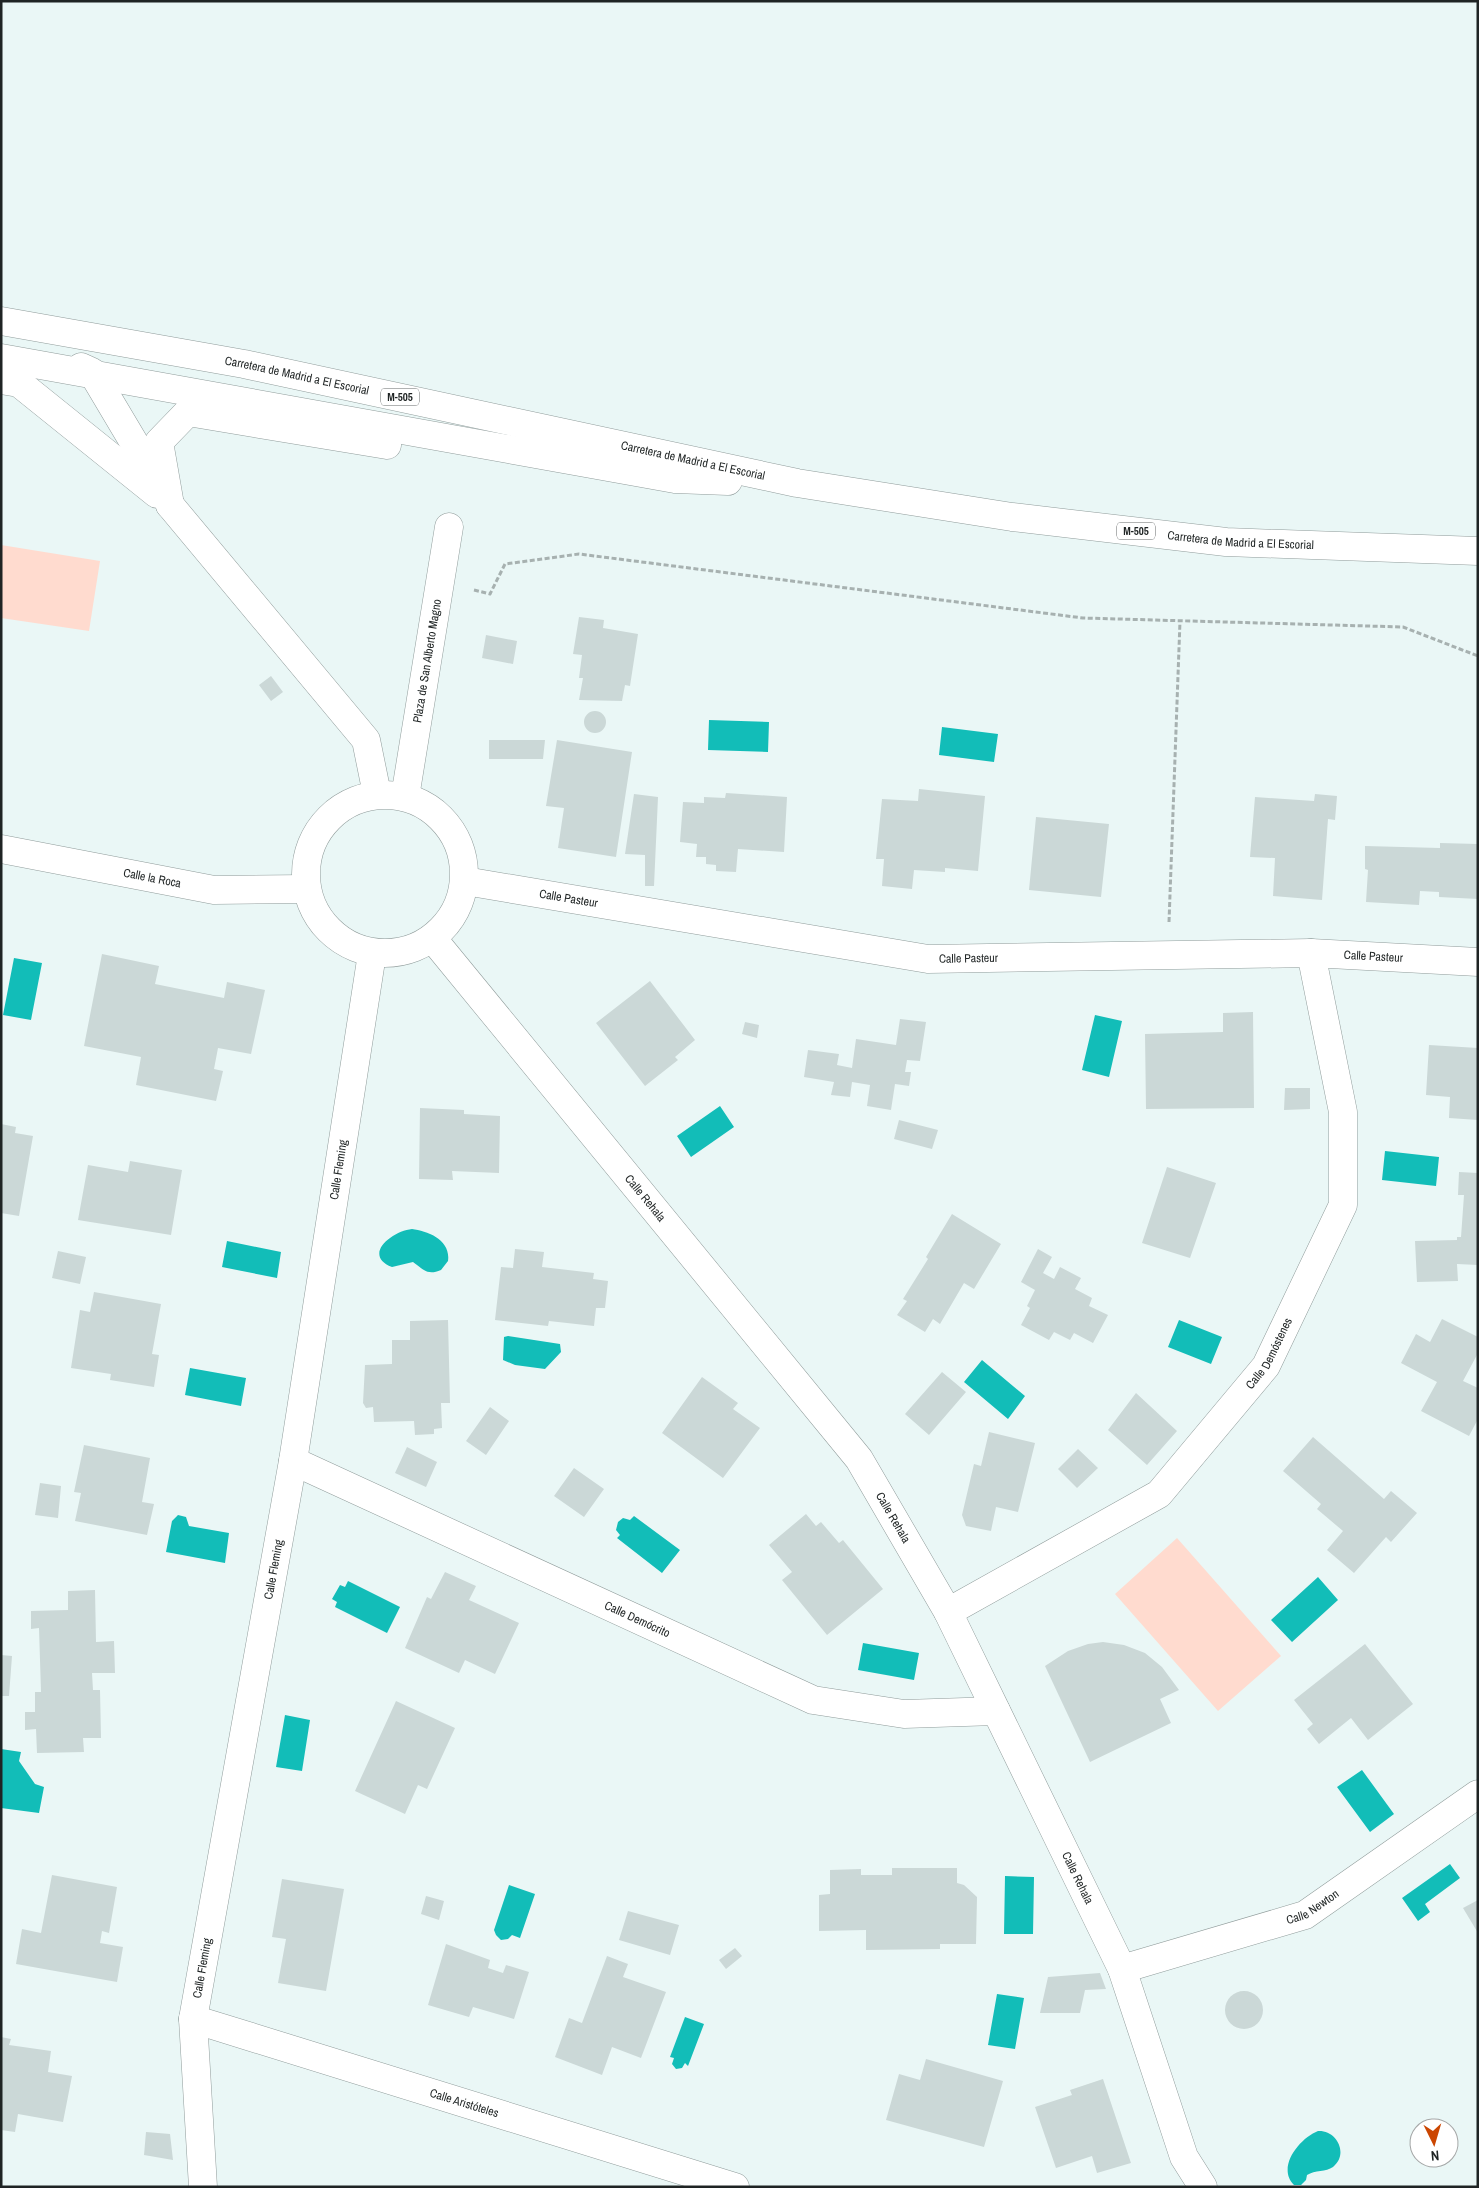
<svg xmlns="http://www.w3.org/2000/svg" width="1479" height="2188" viewBox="0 0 1479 2188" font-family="'Archivo Narrow',sans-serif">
	<rect width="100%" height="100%" fill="#eaf7f6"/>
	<!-- green -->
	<path fill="#ffdbcf" d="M1,545l99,16 -11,70 -88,-13z
		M1177,1538l104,118 -63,55 -103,-117z"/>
	<!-- water -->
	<path fill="#12bdb8" d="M709,720l60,2 -1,30 -60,-2z
		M942,727l56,7 -4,28 -55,-7z
		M14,958l28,5 -11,57 -28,-5z
		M1095,1015l27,6 -13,56 -27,-7z
		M720,1106l14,21 -43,30 -14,-21z
		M1385,1151l54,6 -3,29 -54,-6z
		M412,1229c16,2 39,11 36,32l-7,9c-14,6 -18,-1 -28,-8l-21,5c-30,-12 0,-36 20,-38z
		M227,1241l54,11 -4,26 -55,-11z
		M1179,1320l43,17 -11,27 -43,-17z
		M508,1336l52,8 1,8 -16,17 -30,-4 -12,-5 1,-23z
		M982,1360l43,36 -17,23 -44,-37z
		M190,1368l56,10 -5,28 -56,-11z
		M178,1515l8,2 3,9 40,7 -4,30 -59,-11 6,-31z
		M634,1516l46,34 -18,23 -45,-35 3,-3 -4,-5 2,-8 5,-4 7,2z
		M1318,1577l20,23 -46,42 -21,-22z
		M348,1581l52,26 -13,26 -52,-26 2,-5 -5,-3 8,-14 5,2z
		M863,1643l56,10 -5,27 -56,-10z
		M285,1715l25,5 -8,51 -26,-4z
		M1,1749l20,3 -2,9 16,23 9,3 -5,26 -38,-5z
		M1362,1770l32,44 -24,18 -33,-45z
		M1450,1864l10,14 -35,26 5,8 -12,9 -16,-23z
		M1005,1876l29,1 -1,57h-29z
		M509,1885l26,9 -15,44 -8,-3 -4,4 -7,1 -5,-5 -2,-5z
		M997,1994l27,4 -9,51 -27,-4z
		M685,2017l19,7 -16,42 -3,-3 -3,5 -6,1 -4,-5 2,-6 -4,-1z
		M1318,2131c19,-1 31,23 15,36 -7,5 -18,3 -26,8l-1,5 -5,5h-7c-18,-18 6,-47 24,-54z"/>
	<!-- building -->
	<path fill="#cbd8d7" d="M579,617l25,3 -1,8 35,6 -8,52 -5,-1 -3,16 -43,-1 4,-22h-4l3,-23 -9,-1z
		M486,635l31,6 -4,23 -31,-6z
		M271,676l12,16 -12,9 -12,-16z
		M584 722a11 11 0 1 1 22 0a11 11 0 1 1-22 0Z
		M489,740h56l-2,19h-54z
		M557,740l75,12 -16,105 -58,-9 6,-40 -18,-2z
		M919,789l66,7 -7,75 -33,-3v4l-31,-2 -2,19 -30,-3 2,-27h-8l6,-60 36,2z
		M726,793l61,4 -3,55 -46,-3 -2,23 -20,-1v-6l-10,-1v-7h-10l1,-13 -17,-2 3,-40 21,1v-6l21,1z
		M634,794l24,3 -4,89h-9v-31l-20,-1z
		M1315,794l22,2 -2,24 -7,-1 -6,81 -49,-4 2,-38 -25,-1 5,-60 59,4z
		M1036,817l73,7 -8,73 -72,-7z
		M1440,843l38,1v55l-39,-2v-5l-19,-1 -1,14 -53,-3 2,-32 -3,-1v-23l75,2z
		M102,954l57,12 -4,18 69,14 3,-16 38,8 -14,64 -33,-6 -4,21 9,2 -7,30 -80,-16 5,-28 -57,-11z
		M650,981l45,59 -20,17 3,3 -33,26 -49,-63z
		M1253,1012l1,96 -108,1 -1,-75 78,-2v-19z
		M900,1019l26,3 -6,39 -13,-1 -2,12h6l-2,14 -14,-2 -4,26 -24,-4 3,-21 -18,-3 -2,15 -19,-2 3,-13 -30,-5 4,-27 31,4 -2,11 15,3 4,-29 40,6z
		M745,1022l14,3 -2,13 -15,-4z
		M1429,1045l49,3v72l-29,-2 1,-21 -24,-2z
		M1285,1088h25v21l-26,1z
		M420,1108l44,2v4l36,2 -1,57 -47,-2 1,9 -34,-1z
		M899,1120l39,10 -6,19 -38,-10z
		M1,1124l15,3 -1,6 18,3 -14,80 -18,-3z
		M130,1161l52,9 -11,65 -93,-15 10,-55 40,7z
		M1167,1167l49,16 -26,75 -48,-15z
		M1459,1172l19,1v92l-21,-1 1,17 -41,1 -2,-41 42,-1v-3h4l3,-42h-6z
		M952,1214l49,30 -27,45 -10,-6 -24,41 -7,-5 -8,13 -28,-17 10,-14 -4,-2 25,-40 -2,-2z
		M515,1249l29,3 -2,15 52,6 -1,6 15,2 -3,27h-9l-2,18 -45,-5 -1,5 -53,-6 6,-53 12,1z
		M1038,1249l14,8 -9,16 11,6 6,-12 21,11 -6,11 17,9 -3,8 19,9 -15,28 -19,-10 -4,7 -16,-8 -5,8 -28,-15 9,-17 -3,-2 8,-16 -14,-8z
		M58,1251l28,6 -6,27 -28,-6z
		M94,1292l67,12 -9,50 7,1 -5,32 -44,-7 1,-6 -40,-6 9,-58 10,2z
		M1442,1319l36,18v16l-15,28 15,7v31l-9,17 -48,-25 16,-29 -36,-19 15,-29 14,8z
		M448,1320l2,83h-9l1,25 -8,1v5l-19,1 -1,-14 -40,1 -1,-15 -7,1 -3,-5 2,-38 27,-1v-24h18v-19z
		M942,1372l24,20 -37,43 -24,-21z
		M702,1377l36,26 -5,6 27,19 -37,50 -61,-45z
		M1136,1393l41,38 -30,34 -39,-35z
		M490,1407l19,14 -23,34 -20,-14z
		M989,1432l46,11 -17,69 -22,-5 -5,24 -25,-5 -4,-11 12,-51 7,2z
		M1313,1437l71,62 7,-8 26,22 -26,29 -5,-5 -32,36 -27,-23 16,-19 -26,-22 4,-5 -38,-33z
		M84,1445l66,13 -8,44 12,2 -7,31 -72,-14 6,-28 -7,-1z
		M407,1447l30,15 -11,25 -31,-14z
		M1078,1449l20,19 -21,20 -19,-19z
		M574,1468l30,21 -20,28 -30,-21z
		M40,1483l21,3 -3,32 -23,-3z
		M806,1514l10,12 5,-4 18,21 4,-3 40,49 -56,46 -45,-55 10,-8 -23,-27z
		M445,1572l31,14 -7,14 50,23 -24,51 -30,-14 -6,13 -54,-25 22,-51 4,2z
		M95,1590l1,52 18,-1 1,32h-23l1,17h7l1,48h-18l1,14 -47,1 -1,-24 -11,1v-18h10v-20h6l-2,-64 -8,1v-18l37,-1v-19z
		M1103,1642l21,3 21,8 17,14 17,23 -19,9 11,24 -81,39 -45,-96 23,-15 20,-7z
		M1365,1644l48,60 -45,36 -17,-22 -32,26 -12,-15 6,-5 -19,-24z
		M1,1655l11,1 -3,40h-8z
		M396,1701l59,27 -28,61 -9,-4 -13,29 -50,-23z
		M892,1868h65v15l7,2 13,12 -1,47h-36v5l-74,1v-20l-47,1v-36l11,-1v-24l31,-1v6h31z
		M52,1875l65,12 -8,46 -7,-2 -2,12 23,4 -6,35 -101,-18 6,-35 19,4z
		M282,1879l62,10 -18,102 -48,-8 8,-44 -14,-2z
		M426,1896l18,5 -5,19 -18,-6z
		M1478,1900v33l-15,-25z
		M628,1911l51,14 -9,30 -51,-15z
		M446,1944l44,16 -2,8 15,5 3,-8 23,7 -15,47 -41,-12 -4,10 -41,-12z
		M735,1948l7,8 -16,13 -7,-9z
		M607,1956l21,8 -5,13 43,15 -25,66 -29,-11 -10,28 -47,-18 14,-39 13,5z
		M1100,1973l6,16 -21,1 -5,23h-40l8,-36z
		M1225 2010a19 19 0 1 1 38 0a19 19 0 1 1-38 0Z
		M1,2037l10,2 -2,6 42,6 -3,21 24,4 -9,46 -45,-8 -3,18 -14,-2z
		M926,2059l77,22 -19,66 -98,-27 13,-46 21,6z
		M1103,2079l28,84 -34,10 -5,-17 -36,12 -21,-61 37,-12 -2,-5z
		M146,2132l24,2 3,26 -29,-5z"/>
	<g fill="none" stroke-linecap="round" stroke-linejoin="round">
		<defs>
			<g id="minor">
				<path d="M170,505l196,235 11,54"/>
				<circle cx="385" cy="874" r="79"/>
				<path id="s1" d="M405,797l44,-270"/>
				<path id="s2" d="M1,849l213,41 92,-1"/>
				<path id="s3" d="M465,881l463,78 383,-6 167,9"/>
				<path id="s4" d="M433,939l426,520 89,153 174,357 62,188 19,30"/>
				<path id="s5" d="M293,1461l520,239 91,14 92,-3"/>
				<path id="s6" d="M948,1612l211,-118 107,-128 77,-161v-93l-32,-159"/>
				<path id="s7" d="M1122,1969l183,-54 173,-121"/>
				<path id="s8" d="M193,2019l542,168"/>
				<path id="s9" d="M203,2187l-10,-168 100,-558 79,-507"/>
			</g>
			<g id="trunk">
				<path id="s10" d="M1,321l243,43 553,119 215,34 214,25 252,9"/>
				<path d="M1,358l674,121 53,2"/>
				<path d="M81,367l11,5 69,116"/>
				<path d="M1,380l18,3 138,111"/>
				<path d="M170,505l-11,-63 29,-30 199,33"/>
			</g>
		</defs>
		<!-- minor casing -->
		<use href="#minor" stroke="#909c9b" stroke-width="29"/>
		<!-- trunk casing -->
		<use href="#trunk" stroke="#909c9b" stroke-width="29"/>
		<!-- path -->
		<path stroke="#a7b1b0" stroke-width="3" stroke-dasharray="5 2.5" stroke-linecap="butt" d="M474,590l16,4 15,-30 74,-10 504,64 320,9 75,29
			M1169,922l11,-301"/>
		<!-- minor -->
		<use href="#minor" stroke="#fff" stroke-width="28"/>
		<!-- trunk -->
		<use href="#trunk" stroke="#fff" stroke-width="28"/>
	</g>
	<g text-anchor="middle" stroke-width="5" stroke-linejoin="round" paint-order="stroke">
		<!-- shield labels -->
		<g fill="#fff" stroke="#626666" stroke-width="1">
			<rect x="381" y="388.5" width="38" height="17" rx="4"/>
			<rect x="1117" y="522.5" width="38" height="17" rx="4"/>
		</g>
		<g font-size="11" font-weight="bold" fill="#1f2424">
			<text x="400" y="401">M-505</text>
			<text x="1136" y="535">M-505</text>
		</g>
		<!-- street labels -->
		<g font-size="12" fill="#1f2424" stroke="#fff">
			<text dy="4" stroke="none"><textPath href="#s10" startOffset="301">Carretera de Madrid a El Escorial</textPath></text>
			<text dy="4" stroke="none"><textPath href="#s10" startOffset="706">Carretera de Madrid a El Escorial</textPath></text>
			<text dy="4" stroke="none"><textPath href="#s10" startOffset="1260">Carretera de Madrid a El Escorial</textPath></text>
			<text dy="4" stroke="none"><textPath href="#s1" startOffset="138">Plaza de San Alberto Magno</textPath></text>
			<text dy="4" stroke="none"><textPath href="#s2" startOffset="154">Calle la Roca</textPath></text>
			<text dy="4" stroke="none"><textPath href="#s3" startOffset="105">Calle Pasteur</textPath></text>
			<text dy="4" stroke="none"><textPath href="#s3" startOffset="915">Calle Pasteur</textPath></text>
			<text dy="4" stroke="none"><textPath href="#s3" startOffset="510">Calle Pasteur</textPath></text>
			<text dy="4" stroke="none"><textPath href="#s9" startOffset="1030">Calle Fleming</textPath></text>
			<text dy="4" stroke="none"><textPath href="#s4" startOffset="335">Calle Rehala</textPath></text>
			<text dy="4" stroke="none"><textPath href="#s6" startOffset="421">Calle Demóstenes</textPath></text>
			<text dy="4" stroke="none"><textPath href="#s4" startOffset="740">Calle Rehala</textPath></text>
			<text dy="4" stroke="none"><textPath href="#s9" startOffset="625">Calle Fleming</textPath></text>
			<text dy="4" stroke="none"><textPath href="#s5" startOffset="379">Calle Demócrito</textPath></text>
			<text dy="4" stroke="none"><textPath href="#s4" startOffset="1145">Calle Rehala</textPath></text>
			<text dy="4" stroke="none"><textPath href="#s7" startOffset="201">Calle Newton</textPath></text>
			<text dy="4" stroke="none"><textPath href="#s9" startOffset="220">Calle Fleming</textPath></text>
			<text dy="4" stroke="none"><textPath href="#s8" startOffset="284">Calle Aristóteles</textPath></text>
		</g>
	</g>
	<!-- border -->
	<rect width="1479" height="2188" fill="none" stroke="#1f2424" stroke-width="5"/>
	<!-- north arrow -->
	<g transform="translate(1434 2143) rotate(175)"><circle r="24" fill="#ffffff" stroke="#a5a7a7"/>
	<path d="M0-4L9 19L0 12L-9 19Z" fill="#cb4601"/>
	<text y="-8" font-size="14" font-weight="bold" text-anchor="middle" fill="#1f2424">N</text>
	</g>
</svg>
